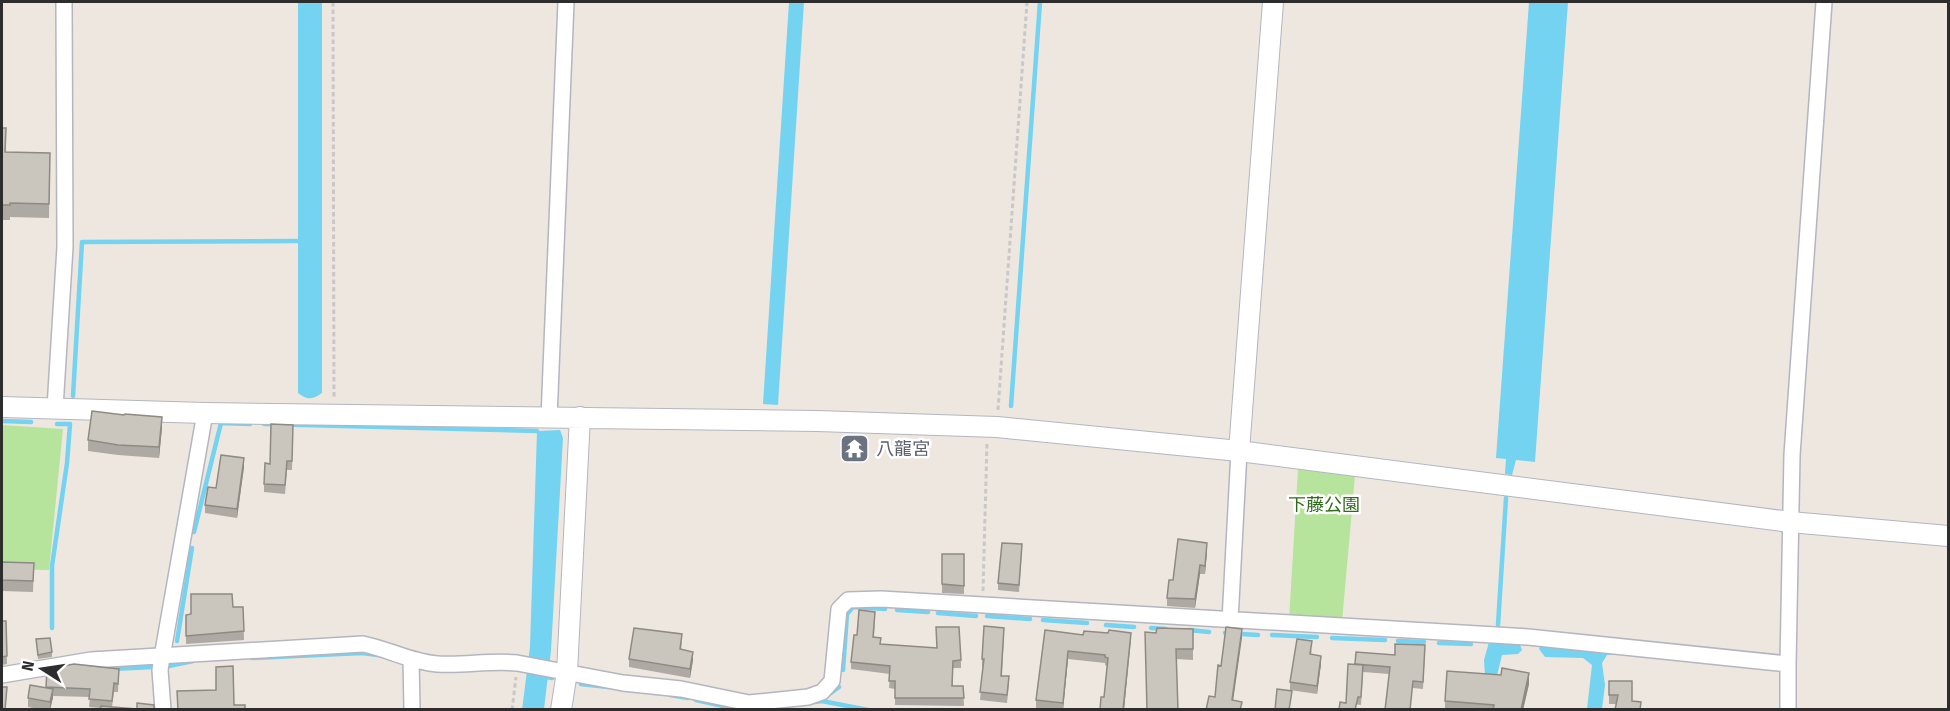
<svg xmlns="http://www.w3.org/2000/svg" width="1950" height="711" viewBox="0 0 1950 711" font-family="'Fira Sans Condensed','Noto Sans JP',sans-serif">
	<rect width="100%" height="100%" fill="#eee7df"/>
	<!-- green -->
	<path fill="#b7e49c" d="M2,425l61,4 -14,141 -47,-1z
		M1298,469l57,7 -13,146 -53,-2z"/>
	<!-- water -->
	<path fill="#73d3f0" d="M298,2h24v391c-10,7 -15,7 -24,0z
		M789,2h15l-26,403 -15,-1z
		M1529,2h39l-33,460 -19,-2 -4,15 -7,-1 1,-15 -10,-1z
		M560,430l3,8 -12,213 -7,58 -22,1 8,-63 7,-216z
		M1489,642l31,3 2,5 -4,4 -16,1 -13,54 -2,-2 -3,-47z
		M1541,644l84,10 -18,1 -5,8 3,22 -3,24h-15l5,-44 -9,-7 -38,-1 -6,-8z"/>
	<g fill="none" stroke-linecap="round" stroke-linejoin="round">
		<!-- stream -->
		<path stroke="#73d3f0" stroke-width="4.5" d="M73,396l9,-154 216,-1
			M1011,406l29,-404
			M2,421l29,1
			M264,424l273,7
			M194,532l27,-109 29,1
			M897,610l31,2
			M938,613l38,3
			M987,616l43,3
			M1043,620l44,3
			M1106,625l28,2
			M1498,625l8,-127
			M52,628v-62l15,-103 3,-39h-13
			M1151,628l15,1
			M1189,630l20,2
			M1225,633l33,2
			M1272,635l45,2
			M1332,638l53,2
			M177,641l15,-93
			M1398,641l26,1
			M1439,643l32,1
			M252,658l110,-5 16,2
			M169,666l24,-5
			M111,669l42,-2
			M843,670l4,-56 6,-7 32,2
			M542,676l10,2
			M581,684l27,3
			M670,695l18,3
			M828,695l11,-8
			M696,700l45,10
			M814,702l8,-1 46,9"/>
		<defs>
			<path id="minor" d="M55,408l10,-161 -1,-245
				M549,418l17,-416
				M1230,621l9,-170
				M411,659l1,51
				M2,675l89,-15 272,-16c25,5 48,18 74,20 27,2 53,-4 80,-1l106,20 58,6 68,14 59,-6 14,-5 10,-11 7,-72 9,-9 33,-1 647,38 260,27 4,-209 32,-453
				M163,710l-3,-40 2,-13 43,-244
				M1788,710v-46"/>
			<path id="tertiary" d="M2,407l203,6 612,8 180,6 242,24 551,71 158,14
				M1239,451l34,-449
				M561,710l6,-38 13,-255"/>
		</defs>
		<!-- minor casing -->
		<use href="#minor" stroke="#b3b6c0" stroke-width="18"/>
		<!-- tertiary casing -->
		<use href="#tertiary" stroke="#b3b6c0" stroke-width="22"/>
		<!-- path -->
		<path stroke="#c8c8c8" stroke-width="3" stroke-dasharray="4.5 3" stroke-linecap="butt" d="M333,2l1,397
			M998,410l29,-408
			M983,591l4,-149
			M512,710l4,-33"/>
		<!-- minor -->
		<use href="#minor" stroke="#fff" stroke-width="15"/>
		<!-- tertiary -->
		<use href="#tertiary" stroke="#fff" stroke-width="20"/>
	</g>
	<!-- wall -->
	<path fill="#aea9a3" d="M2,128l4,24 44,1 -1,65 -39,-1v3h-8z
		M293,425l-1,45h-5l-2,24 -21,-2v-8l6,-20z
		M162,428l-3,30 -41,-3 -30,-4v-11z
		M244,467l-7,51 -32,-5v-8l11,-17z
		M1022,551l-3,41 -21,-2v-7z
		M1207,551l-2,23h-5l-5,34 -28,-2v-8l6,-18z
		M942,554h22v40l-22,-1z
		M2,562l32,1 -1,29 -31,-1z
		M233,607h10l1,33 -58,4v-29z
		M875,619l-1,18 7,7 80,16v8h-8v18h10l1,20 -69,-1v-16l-6,-1 1,-14 -39,-5v-7l6,-27z
		M2,621h4l1,43 -5,1z
		M1193,629v31l-17,-1 -20,-26z
		M1045,630l86,11 -7,69 -20,-13 3,-31 -2,-1v-2l-37,-4 -5,51 -27,-1v-9z
		M1004,635l-2,41 7,8 -2,19 -27,-3 3,-33h-1v-8z
		M36,639l16,13v5l-14,2z
		M682,642l-1,8 12,10 -3,18 -61,-11v-8z
		M1312,650l-1,4 10,10 -4,30 -27,-4v-8z
		M1425,653l-2,36 -10,-1 -24,-14 -26,-2 -2,33 -15,-2 9,-39 40,-9z
		M74,664l45,5 -1,23h-4l-2,15 25,2v-6l17,2v5h-54v-2l-11,-1 1,-10 -37,-1 -3,14h-6l-16,-3v-9l2,-13 16,3 1,-19z
		M1609,681l23,20 9,9 -25,-6h-7z
		M1529,684l-6,26h-78v-9z"/>
	<!-- shaded-wall -->
	<path fill="#8d8a84" d="M162,417v11l-3,30v-11z
		M244,458v9l-7,51v-9z
		M1207,543v8l-2,23v-8z
		M1200,565v9l-5,34v-9z
		M1242,629v9l-10,71v-9z
		M1131,633l-7,77h-1z
		M1068,651v8l-5,51v-7z
		M693,652v8l-3,18v-9z
		M1321,656v8l-4,30v-8z
		M1529,673v11l-6,26h-2z
		M53,689v9l-3,12v-8z"/>
	<!-- building -->
	<path fill="#cac5bd" stroke="#8d8a84" stroke-width="1.5" d="M2,128h4l-1,24 45,1 -1,51 -39,-1v2h-8z
		M92,411l32,4 1,-1 37,3 -3,30 -41,-2 -30,-5z
		M271,424l22,1 -1,36h-5l-2,24 -21,-1 1,-21 5,1z
		M221,455l23,3 -7,51 -32,-4 3,-18 8,1z
		M1178,539l29,4 -2,23 -5,-1 -5,34 -28,-1 2,-18h4z
		M1002,543l20,1 -3,41 -21,-2z
		M942,554h22v32l-22,-2z
		M2,562l32,1 -1,18 -31,-1z
		M191,594h41l1,13h10l1,24 -58,5v-21l5,-1z
		M859,610l16,2 -2,25 8,1 -1,6 57,4 -1,-21h23l2,33 -8,1 -1,25h11l1,12h-69v-17h-6l1,-15 -39,-4 3,-27h3z
		M2,621h4l1,35 -5,1z
		M984,626l20,2 -3,48h8l-2,19 -27,-3 4,-33h-2z
		M1226,627l16,2 -10,71 10,2 -2,8h-34l3,-14 6,1 3,-32 3,1z
		M634,628l48,6 -2,15 13,3 -3,17 -61,-10z
		M1157,628l36,1v20h-17l2,61h-31l-2,-78 11,1z
		M1045,630l38,5 1,-4 24,2 1,-3 22,3 -8,77h-23l1,-13h3l4,-39 -3,-1v-2l-37,-4 -5,52 -27,-3z
		M50,638l2,14 -14,3 -2,-16z
		M1297,639l15,2 -2,13 11,2 -4,30 -27,-4z
		M1395,644l30,1 -2,37 -10,-1 -3,29h-25l5,-43 -35,-3 1,-12 39,3z
		M74,664l45,5 -1,15 -4,-1 -2,18 -23,-2 1,-10 -44,-2 1,-18z
		M1348,664l15,1 -2,32h-3l-3,13h-16l1,-8 6,1z
		M233,666l1,39h11v5h-67l-1,-19 39,-1v-23z
		M1502,668l27,5 -8,37h-28l1,-5 -49,-4 2,-30 54,4z
		M1609,681h23v20l9,1 -1,8h-25l3,-15h-9z
		M30,685l23,4 -3,13 -22,-4z
		M2,687h5l-2,23h-3z
		M1277,689l15,2 -3,19h-14z
		M137,703l17,2v5h-54l1,-4 36,3z"/>
	<!-- icons -->
	<defs>
		<symbol id="temple-square" viewBox="-11 -11 22 22"><rect x="-9" y="-9" width="18" height="18" rx="4" fill="#6b7280" stroke="#fff"/><path d="M0-6L5-2H3V0L6.5 2.5H4V6H1.5V3h-3V6H-4V2.5H-6.5L-3 0V-2H-5Z" fill="#fff"/></symbol>
	</defs>
	<g fill-rule="evenodd">
		<use href="#temple-square" x="838" y="432" width="33" height="33"/>
	</g>
	<g text-anchor="middle" stroke-width="5" stroke-linejoin="round" paint-order="stroke">
		<!-- worship labels -->
		<g font-size="18" fill="#5b616d" stroke="#fff" text-anchor="start">
			<text x="876" y="455">八龍宮</text>
		</g>
		<!-- park labels -->
		<g font-size="18" fill="#2e6c1b" stroke="#fff">
			<text x="1324" y="511">下藤公園</text>
		</g>
	</g>
	<!-- border -->
	<rect width="1950" height="711" fill="none" stroke="#2d2d2d" stroke-width="6"/>
	<!-- north arrow -->
	<g transform="translate(42 669) rotate(282)" stroke="#ffffff" stroke-width="4.5" paint-order="stroke">
	<path d="M0-4.5L10 22L0 15L-10 22Z" fill="#2d2d2d"/>
	<text y="-9" font-size="16" font-weight="bold" text-anchor="middle" fill="#2d2d2d">N</text>
	</g>
</svg>
